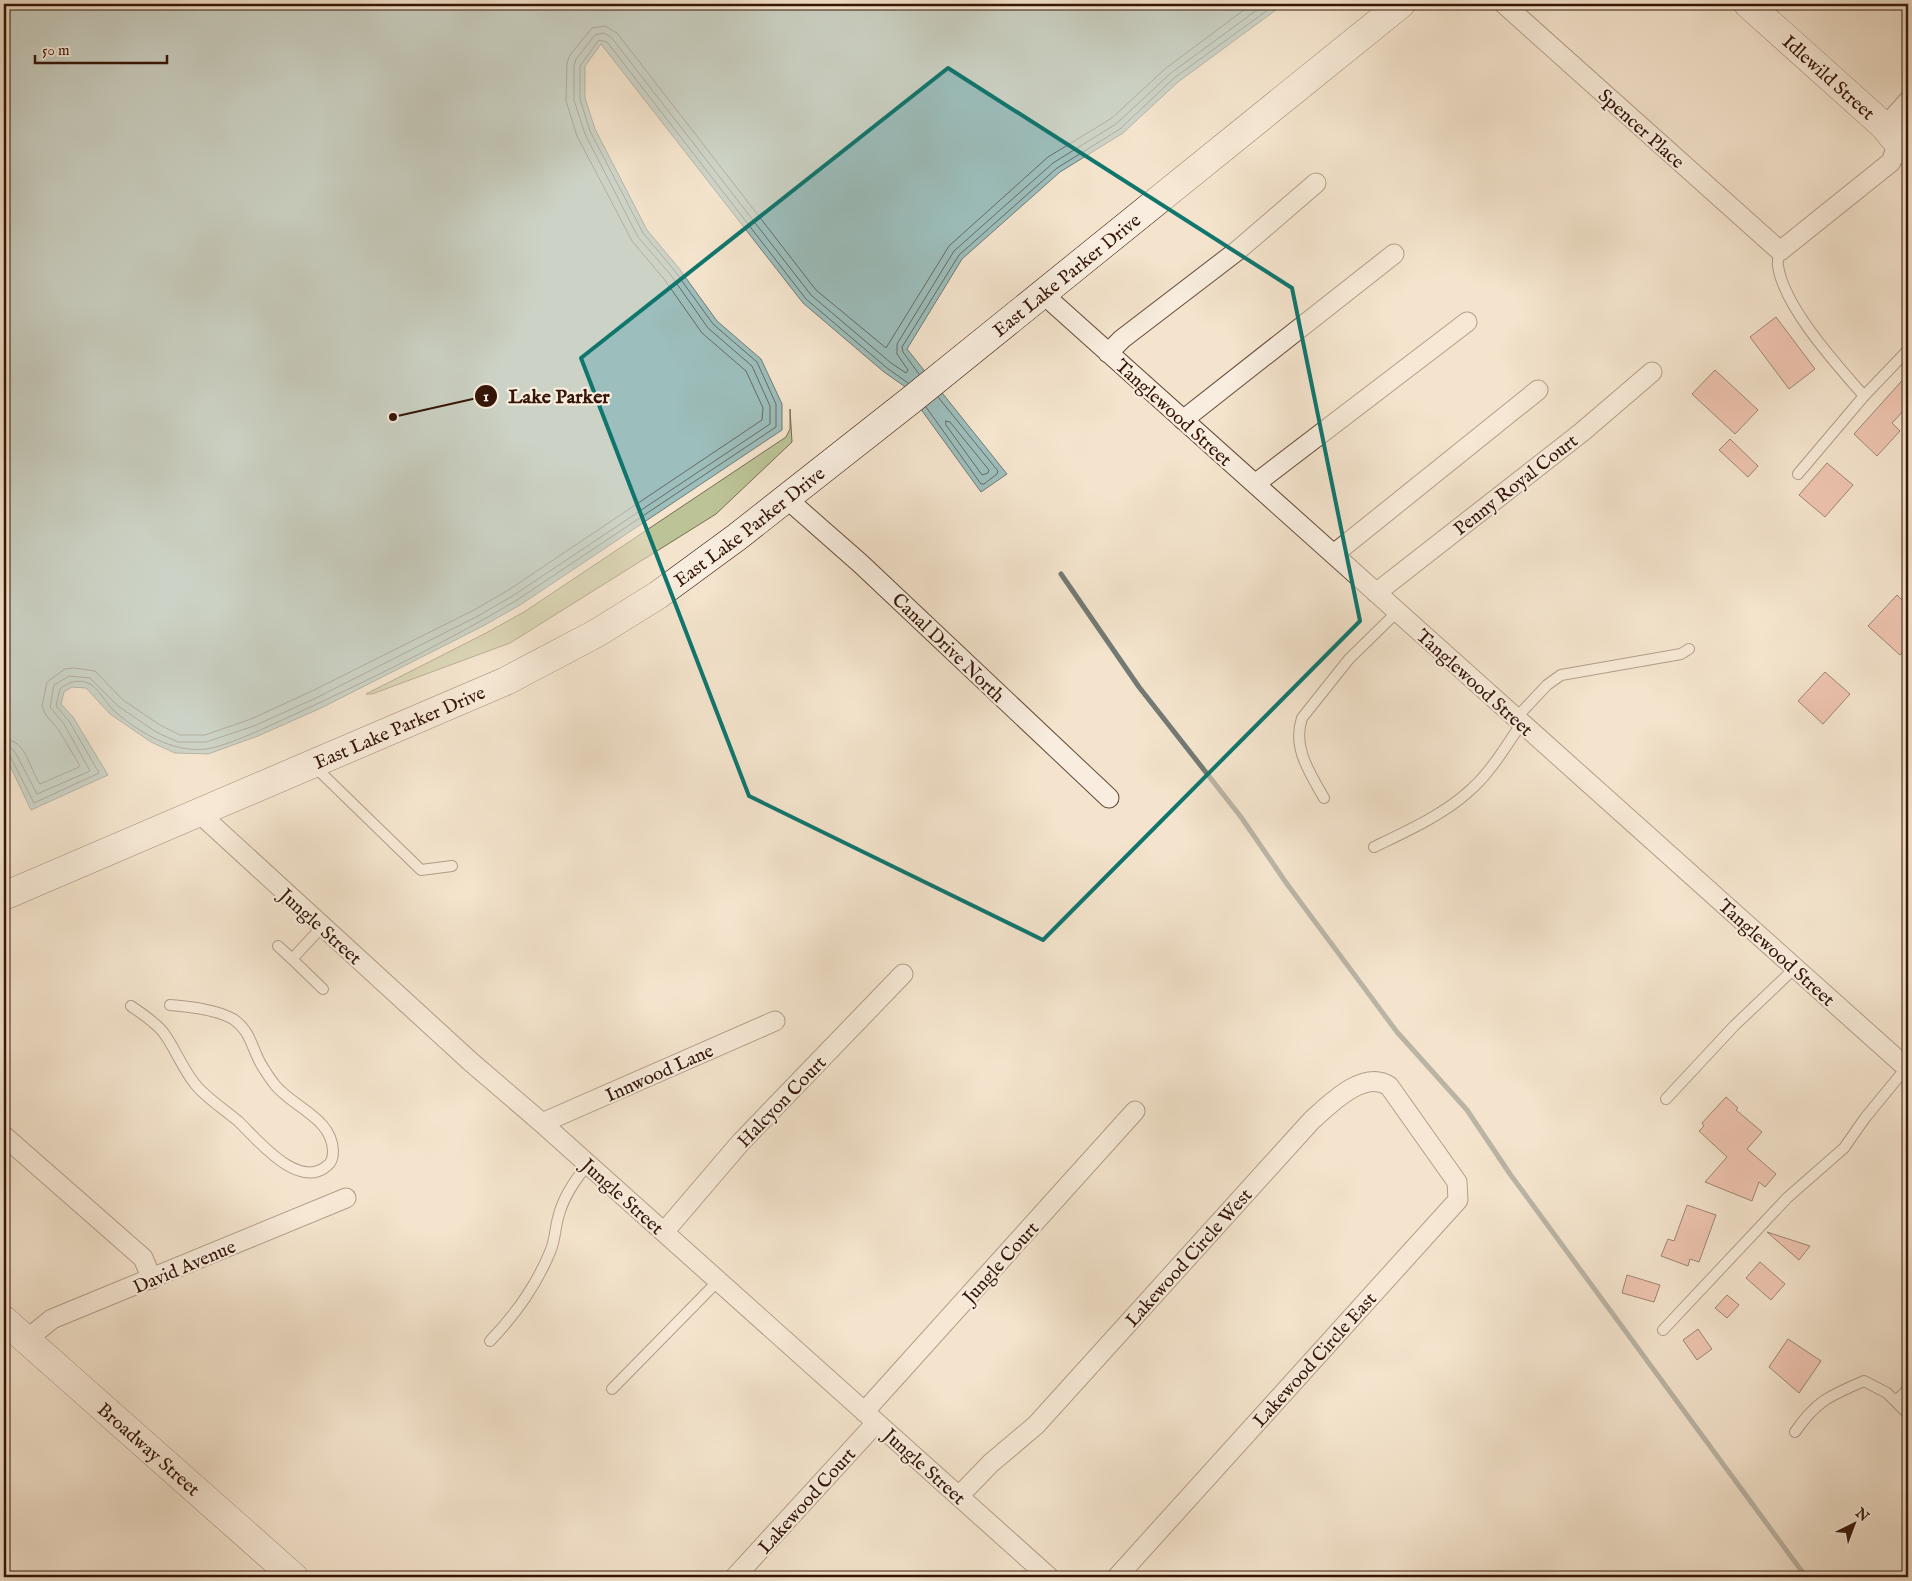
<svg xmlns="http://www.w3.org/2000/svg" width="1912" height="1581" viewBox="0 0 1912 1581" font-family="'IM FELL English',serif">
	<rect width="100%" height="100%" fill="#f4e4cd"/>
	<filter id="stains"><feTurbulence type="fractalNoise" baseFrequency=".004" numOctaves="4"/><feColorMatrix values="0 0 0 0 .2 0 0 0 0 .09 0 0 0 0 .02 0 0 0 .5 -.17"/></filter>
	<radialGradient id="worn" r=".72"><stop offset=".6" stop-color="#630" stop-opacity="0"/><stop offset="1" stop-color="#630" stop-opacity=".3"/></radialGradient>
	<!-- green -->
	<path fill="#bcc497" stroke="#786c4f" d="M790,409l2,33 -76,72 -206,129 -138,51h-6l120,-61 38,-21 262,-175 4,-8z"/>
	<!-- water -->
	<path fill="#9cbebc" stroke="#737a74" d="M4,4h1280l-106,78 -55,51 -63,39 -98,87 -55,90 100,125 -26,18 -77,-106 -20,-14 -81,-69 -202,-259 -16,22v32l10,31 52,101 31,37 39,54 44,38 21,45v26l-262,175 -37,21 -162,82 -63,28 -50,18 -33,-1 -24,-11 -41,-28 -24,-26 -14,-1 -8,5 -3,12 12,13 35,58 -77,35 -27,-57z"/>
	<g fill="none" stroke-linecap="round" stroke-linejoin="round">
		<!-- shore -->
		<path stroke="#686a62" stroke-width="1" d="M919,374l-16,-22 -1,-5 57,-92 98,-87 63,-39 54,-51 102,-74
			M926,407l55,77h3l13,-10 1,-3 -60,-74
			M946,421l4,1 39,48 -1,3 -6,2 -36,-50z
			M4,739c23,1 25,30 36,45l39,-17v-3l-21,-35 -12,-14 -4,-9 5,-24 18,-13 9,-1 21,3 28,29 37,25 20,10h25l46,-16 61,-28 162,-81 36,-21 252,-169 1,-12 -17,-37 -44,-38 -38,-54 -32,-38 -55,-105 -11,-35 1,-38 3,-8 22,-27 13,-2 12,7 199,257 70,58 63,-102 99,-89 64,-39 54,-50 86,-64
			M4,746l7,2 4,4 22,42 53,-23 -26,-47 -14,-17 4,-22 15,-9 21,2 28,28 38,26 22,10h28l48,-16 62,-28 162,-82 36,-21 256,-171v-18l-18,-40 -44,-38 -38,-54 -32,-37 -53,-103 -11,-34v-34l2,-7 19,-24 9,-2 7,4 200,258 80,68 15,10 2,-3 -11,-16v-10l57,-93 99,-88 63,-39 55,-51 94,-69
			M4,753l6,3 24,47 65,-30 -30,-52 -13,-15 4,-17c8,-7 18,-10 28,-6 10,4 18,20 26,28 25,21 58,42 92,38 22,-3 63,-23 85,-33 76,-35 154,-73 226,-116l259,-173v-23l-19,-42 -44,-38 -39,-54 -31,-37 -53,-102 -10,-32v-33l19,-26 8,2 199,257 81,69 21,15"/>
		<!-- stream -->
		<path stroke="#737a74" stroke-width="5" d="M1061,574l78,113 102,130 46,67 110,148 70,78 43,64 296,403"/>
	</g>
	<!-- building -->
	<path fill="#e9a08f" stroke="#351507" d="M1776,317l39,52 -26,20 -39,-52z
		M1715,370l43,40 -23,24 -43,-40z
		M1908,374v32l-16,17 8,8 -23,25 -23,-22z
		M1730,439l28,27 -10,11 -29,-27z
		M1827,463l26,22 -28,32 -26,-22z
		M1897,595l11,11v40l-8,9 -32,-29z
		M1825,672l25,22 -27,30 -25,-23z
		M1726,1097l12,11 -2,2 26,22 -15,17 29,25 -11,13 -6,-5 -7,19 -47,-19 22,-25 -28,-26 5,-5 -2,-3z
		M1687,1205l29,10 -17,47 -9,-3 -2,7 -27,-10 7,-17 6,2z
		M1767,1232l43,14 -11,14z
		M1760,1262l25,22 -14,16 -25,-22z
		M1627,1275l33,10 -6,17 -32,-9z
		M1727,1295l12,10 -12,13 -12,-10z
		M1698,1329l14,20 -15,11 -14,-20z
		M1788,1339l33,22 -22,32 -30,-26z"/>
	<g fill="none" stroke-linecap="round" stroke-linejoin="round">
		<defs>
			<path id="lane" d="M1780,251c-1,4 -3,10 -2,15 6,41 59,99 86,130l-66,78
				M1864,396l44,-46
				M1516,718l31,-33 14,-10 120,-21 8,-5
				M314,766l107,104 31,-4
				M1324,798c-14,-25 -32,-50 -22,-80l47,-59 48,-47
				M1374,847c31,-15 67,-31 93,-54 23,-19 38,-46 55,-70
				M322,927l-30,32 31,30
				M278,946l14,13
				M131,1006c10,7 24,16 32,26 12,16 19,36 32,52 11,14 29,25 43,37 19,18 61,71 90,44 4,-3 5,-9 5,-14 -1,-33 -39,-43 -58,-66 -6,-8 -14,-19 -18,-29 -7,-15 -9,-27 -24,-37 -18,-10 -43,-12 -63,-14
				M1666,1099l68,-73 61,-58
				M1663,1330l124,-132 57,-50 21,-30 41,-50
				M490,1341c26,-27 46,-55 60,-89 5,-11 5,-23 8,-34 5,-21 17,-38 30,-54
				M612,1389l106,-108
				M1896,1401l12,-12
				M1795,1432c22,-32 35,-36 69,-51l23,12 21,21"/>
			<path id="street" d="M1504,4l276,247 111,-89 7,-19 -7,-23 17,-19
				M1043,294l865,775
				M1108,353l14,-14 115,-88 79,-68
				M1183,420l211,-166
				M1255,484l212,-162
				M786,498l75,66 248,234
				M1334,554l204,-164
				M1376,593l206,-161 70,-60
				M199,813l272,249 71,61 507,454
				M542,1123l233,-102
				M4,1136l139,122 9,21
				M664,1232l77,-90 162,-168
				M26,1340l26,-21 294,-121
				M864,1412l271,-301
				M959,1496l32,-33 45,-38 276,-305c18,-16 52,-51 77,-34l68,96 1,18 -341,377
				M735,1577l141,-154"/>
			<g id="secondary">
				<path id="s1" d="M1748,4l136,122 14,17 10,8"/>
				<path id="s2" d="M4,896l502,-215 91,-48 61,-38 79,-58 174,-137 490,-396"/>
				<path id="s3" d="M4,1320l290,257"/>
			</g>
		</defs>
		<!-- lane casing -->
		<use href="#lane" stroke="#654938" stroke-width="12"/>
		<!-- street casing -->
		<use href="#street" stroke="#654938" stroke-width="21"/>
		<!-- secondary casing -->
		<use href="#secondary" stroke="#351507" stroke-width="29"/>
		<!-- lane -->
		<use href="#lane" stroke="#f8edde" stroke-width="10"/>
		<!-- street -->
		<use href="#street" stroke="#f8edde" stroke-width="19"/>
		<!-- secondary -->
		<use href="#secondary" stroke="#f8edde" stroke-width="28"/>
	</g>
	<!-- marked area -->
	<path d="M0 0H1912V1581H0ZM948,68l344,220 68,333 -317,319 -294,-144 -168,-438z" fill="#f4e4cd" fill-opacity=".55" fill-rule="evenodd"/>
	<path fill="none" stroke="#0f766e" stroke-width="4" stroke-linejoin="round" d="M948,68l344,220 68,333 -317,319 -294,-144 -168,-438z"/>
	<g text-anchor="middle" stroke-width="4.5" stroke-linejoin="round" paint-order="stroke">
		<!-- street labels -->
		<g font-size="19" fill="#351507" stroke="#f8edde">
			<text dy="7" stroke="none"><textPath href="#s1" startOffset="109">Idlewild Street</textPath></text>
			<text transform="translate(1642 128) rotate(42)" y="7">Spencer Place</text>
			<text dy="7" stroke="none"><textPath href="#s2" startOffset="1240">East Lake Parker Drive</textPath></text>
			<text transform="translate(1174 412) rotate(42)" y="7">Tanglewood Street</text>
			<text transform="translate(1515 484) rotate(-38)" y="7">Penny Royal Court</text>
			<text dy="7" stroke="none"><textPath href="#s2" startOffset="835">East Lake Parker Drive</textPath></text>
			<text transform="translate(949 647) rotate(44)" y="7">Canal Drive North</text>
			<text transform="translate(1475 682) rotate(42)" y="7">Tanglewood Street</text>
			<text dy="7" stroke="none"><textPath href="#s2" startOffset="430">East Lake Parker Drive</textPath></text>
			<text transform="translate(321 926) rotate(42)" y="7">Jungle Street</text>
			<text transform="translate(1777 952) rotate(42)" y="7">Tanglewood Street</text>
			<text transform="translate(659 1072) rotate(-24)" y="7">Innwood Lane</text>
			<text transform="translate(781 1101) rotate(-46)" y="7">Halcyon Court</text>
			<text transform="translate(623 1196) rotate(42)" y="7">Jungle Street</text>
			<text transform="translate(1188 1257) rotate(-48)" y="7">Lakewood Circle West</text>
			<text transform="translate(1000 1262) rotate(-48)" y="7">Jungle Court</text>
			<text transform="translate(184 1266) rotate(-23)" y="7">David Avenue</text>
			<text transform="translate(1314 1359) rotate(-48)" y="7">Lakewood Circle East</text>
			<text dy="7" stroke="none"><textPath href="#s3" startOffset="194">Broadway Street</textPath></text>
			<text transform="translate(925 1466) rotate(42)" y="7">Jungle Street</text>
			<text transform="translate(806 1500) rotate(-48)" y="7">Lakewood Court</text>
		</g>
	</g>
	<!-- callouts -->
	<path fill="none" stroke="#351507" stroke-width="2" d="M393 417L486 396"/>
	<g fill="#351507" stroke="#f8edde" stroke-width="2">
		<circle cx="393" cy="417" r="5"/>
		<circle cx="486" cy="396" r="12"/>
	</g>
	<g font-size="15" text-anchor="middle" font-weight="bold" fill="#fff">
		<text x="486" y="401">1</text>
	</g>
	<g font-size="20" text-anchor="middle" font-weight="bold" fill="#351507" stroke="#f8edde" stroke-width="4.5" stroke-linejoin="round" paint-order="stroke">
		<text x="559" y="403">Lake Parker</text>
	</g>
	<!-- margin -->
	<rect width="1912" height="1581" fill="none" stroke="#f4e4cd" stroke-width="20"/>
	<rect x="5" y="5" width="1902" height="1571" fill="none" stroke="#351507" stroke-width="2.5"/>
	<rect x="10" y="10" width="1892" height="1561" fill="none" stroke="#351507"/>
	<!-- north arrow -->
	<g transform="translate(1854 1524) rotate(42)" stroke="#f8edde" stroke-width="4" paint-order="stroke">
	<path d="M0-4L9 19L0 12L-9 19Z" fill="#351507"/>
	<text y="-8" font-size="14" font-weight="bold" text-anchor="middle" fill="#351507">N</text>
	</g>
	<!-- scale -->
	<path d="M35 55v8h132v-8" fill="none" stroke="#351507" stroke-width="2.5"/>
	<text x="42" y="55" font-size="15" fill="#351507" stroke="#f8edde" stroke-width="4" paint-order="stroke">50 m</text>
	<rect width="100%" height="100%" filter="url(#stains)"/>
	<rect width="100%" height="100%" fill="url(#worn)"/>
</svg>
